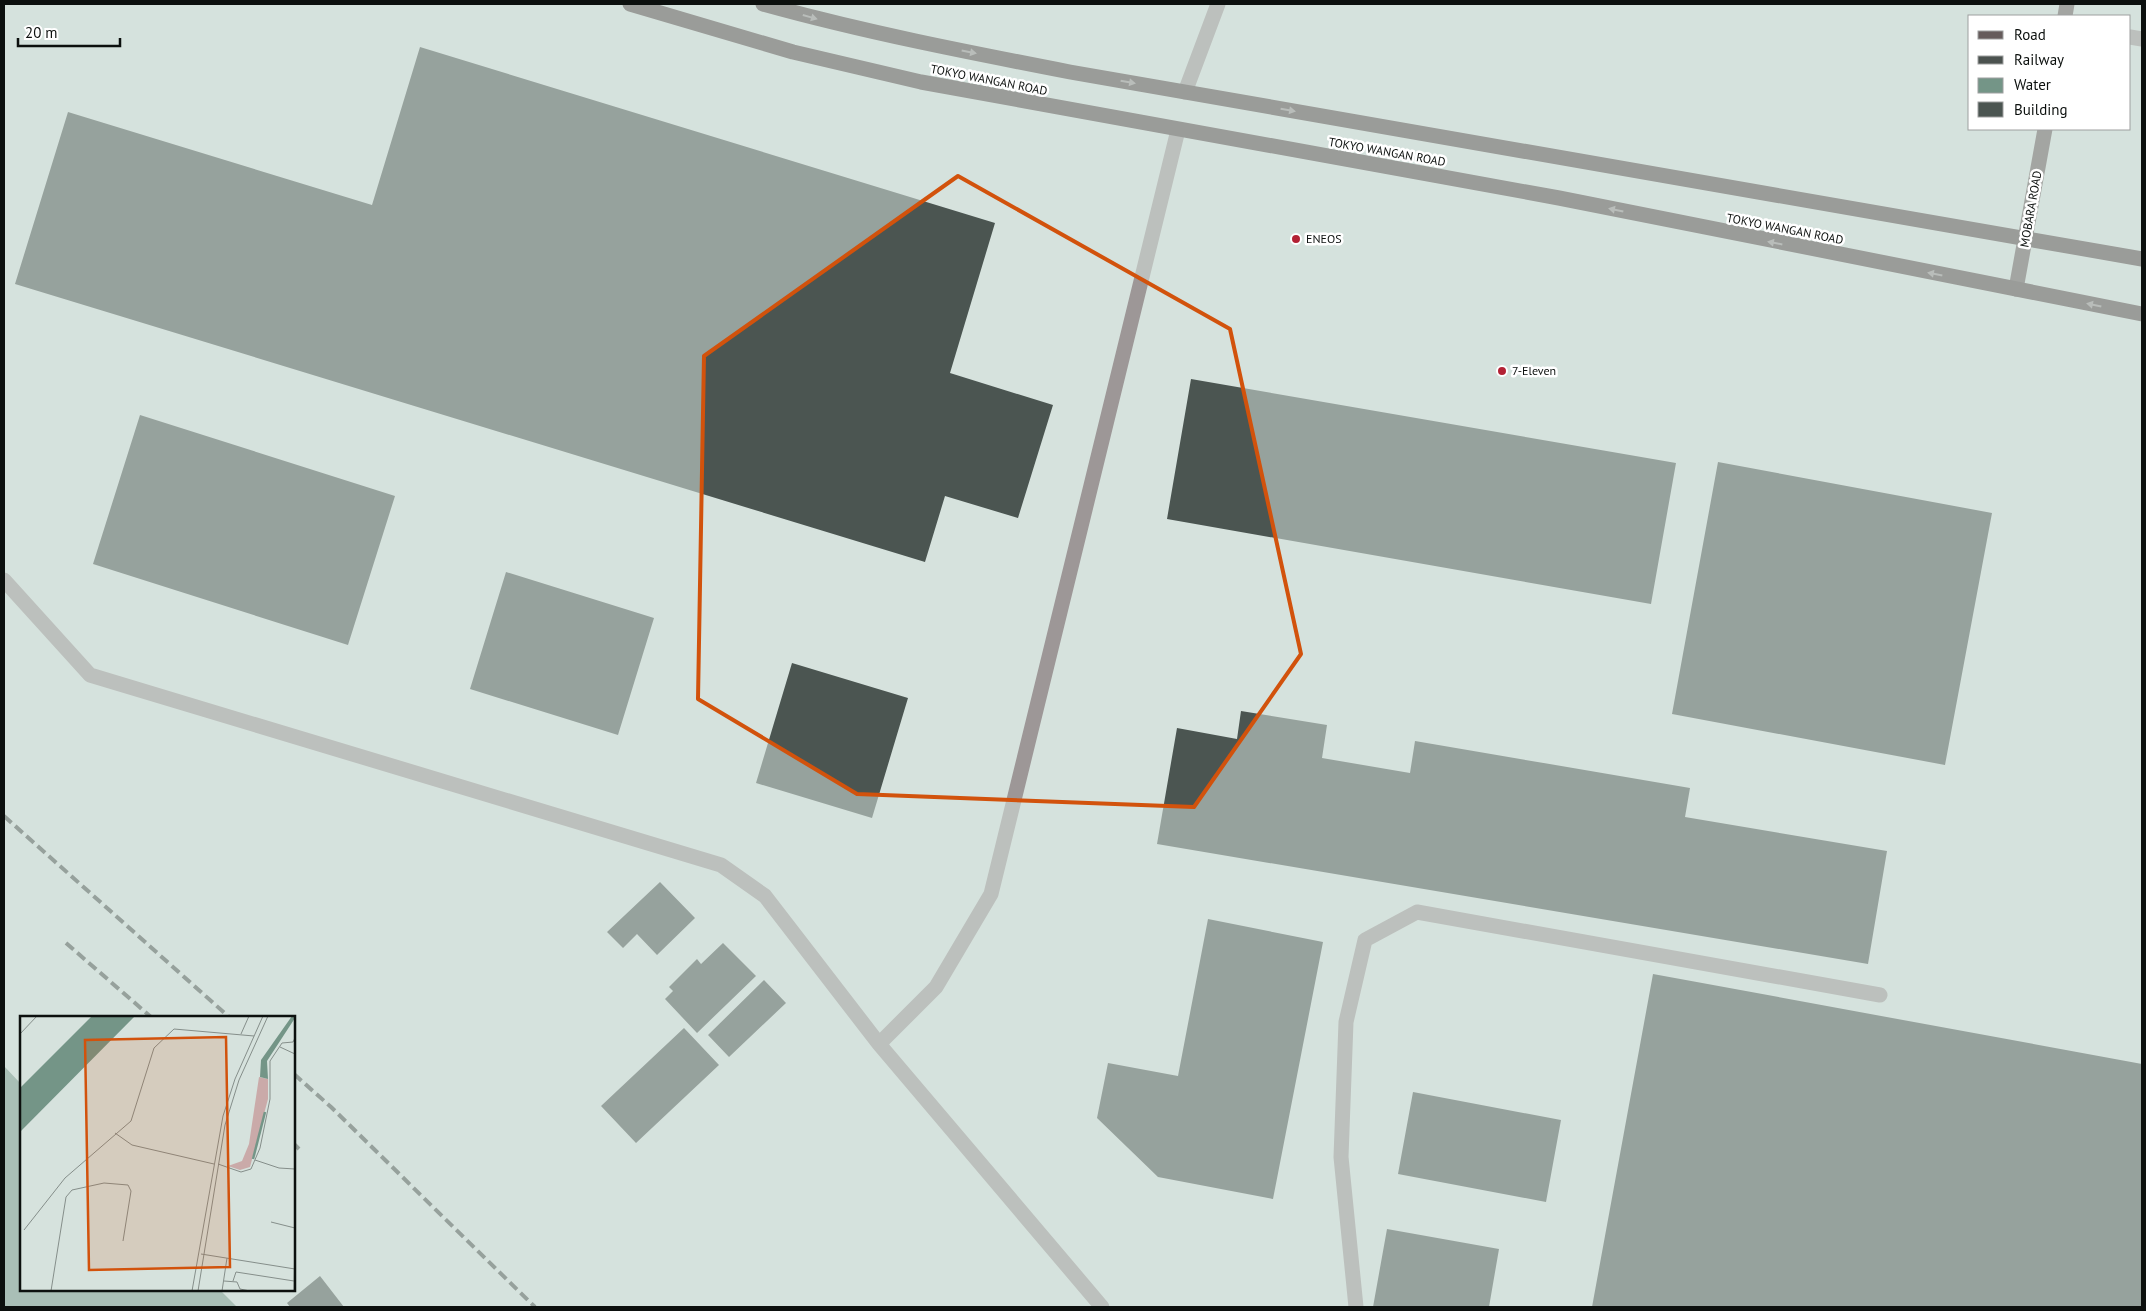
<svg xmlns="http://www.w3.org/2000/svg" width="2146" height="1311" viewBox="0 0 2146 1311" font-family="'PT Sans',sans-serif">
	<rect width="100%" height="100%" fill="#d6e2dd"/>
	<!-- water -->
	<path fill="#749587" d="M4,1066l17,18v206h199l17,17h-233z"/>
	<!-- building -->
	<path fill="#4b5551" d="M420,47l575,176 -45,150 103,32 -35,113 -73,-22 -20,66 -910,-278 53,-172 304,93z
		M1191,379l485,84 -25,141 -484,-85z
		M140,415l255,81 -47,149 -255,-81z
		M1718,462l274,51 -47,252 -273,-51z
		M506,572l148,46 -36,117 -148,-46z
		M792,663l116,35 -36,120 -116,-35z
		M1241,711l86,14 -5,33 88,15 5,-32 275,47 -5,29 202,34 -19,113 -711,-120 20,-116 60,11z
		M660,882l35,36 -38,37 -20,-21 -14,14 -16,-16z
		M1208,919l115,23 -50,257 -115,-22 -61,-59 11,-55 70,13z
		M723,943l33,33 -59,57 -32,-34 8,-8 -4,-4 28,-28 4,5z
		M1653,974l489,90v243h-550z
		M764,980l22,23 -57,54 -21,-22z
		M684,1028l35,37 -83,78 -35,-37z
		M1413,1092l148,28 -15,82 -148,-28z
		M1387,1229l112,20 -10,58h-116z
		M320,1276l24,31h-54l-3,-4z"/>
	<g fill="none" stroke-linecap="round" stroke-linejoin="round">
		<!-- minor -->
		<path stroke="#9d9797" stroke-width="15" d="M2130,37l12,2
			M1185,92l33,-88
			M4,580l86,95 631,190 44,31 114,148 223,263
			M879,1044l57,-57 55,-93 187,-764
			M1356,1307l-15,-150 5,-135 19,-82 52,-28 463,83"/>
		<!-- major -->
		<path stroke="#665c5c" stroke-width="15" d="M2065,16l2,-12
			M2016,289l29,-160"/>
		<!-- highway -->
		<path stroke="#524747" stroke-width="15" d="M630,4l163,48 128,30 638,116 583,116
			M763,4c101,28 204,48 307,68l1072,187"/>
		<!-- rail -->
		<path stroke="#4b524f" stroke-width="4" stroke-dasharray="10 5" stroke-linecap="butt" d="M4,816l225,201
			M66,943l85,74
			M294,1074l37,33 204,200
			M294,1144l5,5"/>
	</g>
	<!-- one-way arrows -->
	<defs><path id="oneway-solid" d="M-6-.8H1V-3.2L6.5 0L1 3.2V.8H-6Z" transform="scale(1.25)"/></defs>
	<g fill="#979191">
		<use href="#oneway-solid" transform="translate(810 17) rotate(16)"/>
		<use href="#oneway-solid" transform="translate(969 52) rotate(11)"/>
		<use href="#oneway-solid" transform="translate(1128 82) rotate(10)"/>
		<use href="#oneway-solid" transform="translate(1288 110) rotate(10)"/>
		<use href="#oneway-solid" transform="translate(1616 210) rotate(-168)"/>
		<use href="#oneway-solid" transform="translate(1775 243) rotate(-169)"/>
		<use href="#oneway-solid" transform="translate(1935 274) rotate(-169)"/>
		<use href="#oneway-solid" transform="translate(2094 305) rotate(-168)"/>
	</g>
	<!-- marked area -->
	<path d="M0 0H2146V1311H0ZM958,176l272,153 71,325 -107,153 -337,-13 -159,-95 6,-343z" fill="#d6e2dd" fill-opacity=".55" fill-rule="evenodd"/>
	<path fill="none" stroke="#d2520c" stroke-width="4" stroke-linejoin="round" d="M958,176l272,153 71,325 -107,153 -337,-13 -159,-95 6,-343z"/>
	<!-- markers -->
	<g fill="#b32134" stroke="#fff" stroke-width="2">
		<circle cx="1296" cy="239" r="5"/>
		<circle cx="1502" cy="371" r="5"/>
	</g>
	<g text-anchor="middle" stroke-width="5" stroke-linejoin="round" paint-order="stroke">
		<!-- street labels -->
		<g font-size="12" fill="#0c100e" stroke="#fff">
			<text transform="translate(989 80) rotate(11)" y="4">TOKYO WANGAN ROAD</text>
			<text transform="translate(1387 152) rotate(10)" y="4">TOKYO WANGAN ROAD</text>
			<text transform="translate(2031 209) rotate(-80)" y="4">MOBARA ROAD</text>
			<text transform="translate(1785 229) rotate(11)" y="4">TOKYO WANGAN ROAD</text>
		</g>
		<!-- poi labels -->
		<g font-size="12" fill="#0c100e" stroke="#fff" text-anchor="start">
			<text x="1306" y="243">ENEOS</text>
			<text x="1512" y="375">7-Eleven</text>
		</g>
	</g>
	<!-- overview -->
	<g transform="translate(20 1016)">
		<rect width="275" height="275" fill="#d6e2dd"/>
		<path d="M239,61l9,2v20l-18,68 -10,3 -12,-4 14,-5 7,-17z" fill="#caaaa9"/>
		<path d="M72,0h43l-115,116v-44zM272,0l3,2 -28,43 1,18 -8,-2 1,-17z" fill="#749587"/>
		<path fill="none" stroke="#749587" stroke-width="2.5" d="M233,143l12,-47"/>
		<path fill="none" stroke="#858e8a" stroke-width="1" d="M0,18l17,-18M221,18l8,-18M260,31l15,7M95,117l17,12 82,19M235,144l24,8 16,1M198,148l23,8 10,-3 9,-21 10,-49v-38l12,-18 11,-1 2,-4M251,206l24,6M4,214l41,-52 66,-57 23,-73 20,-19 80,7M181,238l94,15M204,265l13,1 3,7 10,2M213,265l3,-9 58,9M31,275l15,-94 6,-7 32,-7 24,2 3,6 -8,50M172,275l31,-175 12,-37 28,-63M178,275l27,-166 14,-45 29,-64M202,275l5,-33M274,275l1,-55"/>
		<path fill="#d2520c" fill-opacity="0.15" stroke="#d2520c" stroke-width="2.5" d="M206,21l4,230 -141,3 -4,-230z"/>
		<rect width="275" height="275" fill="none" stroke="#0c100e" stroke-width="2.5"/>
	</g>
	<!-- border -->
	<rect width="2146" height="1311" fill="none" stroke="#0c100e" stroke-width="10"/>
	<!-- legend -->
	<rect x="1968" y="15" width="162" height="115" fill="#ffffff" stroke="#9e9f9f"/>
	<rect x="1978" y="31" width="25" height="8" fill="#665c5c" stroke="#9e9f9f"/>
	<text x="2014" y="40" font-size="15" fill="#0c100e">Road</text>
	<rect x="1978" y="56" width="25" height="8" fill="#4b524f" stroke="#9e9f9f"/>
	<text x="2014" y="65" font-size="15" fill="#0c100e">Railway</text>
	<rect x="1978" y="78" width="25" height="15" fill="#749587" stroke="#9e9f9f"/>
	<text x="2014" y="90" font-size="15" fill="#0c100e">Water</text>
	<rect x="1978" y="102" width="25" height="15" fill="#4b5551" stroke="#9e9f9f"/>
	<text x="2014" y="115" font-size="15" fill="#0c100e">Building</text>
	<!-- scale -->
	<path d="M18 38v8h102v-8" fill="none" stroke="#0c100e" stroke-width="2.5"/>
	<text x="25" y="38" font-size="15" fill="#0c100e" stroke="#ffffff" stroke-width="4" paint-order="stroke">20 m</text>
</svg>
